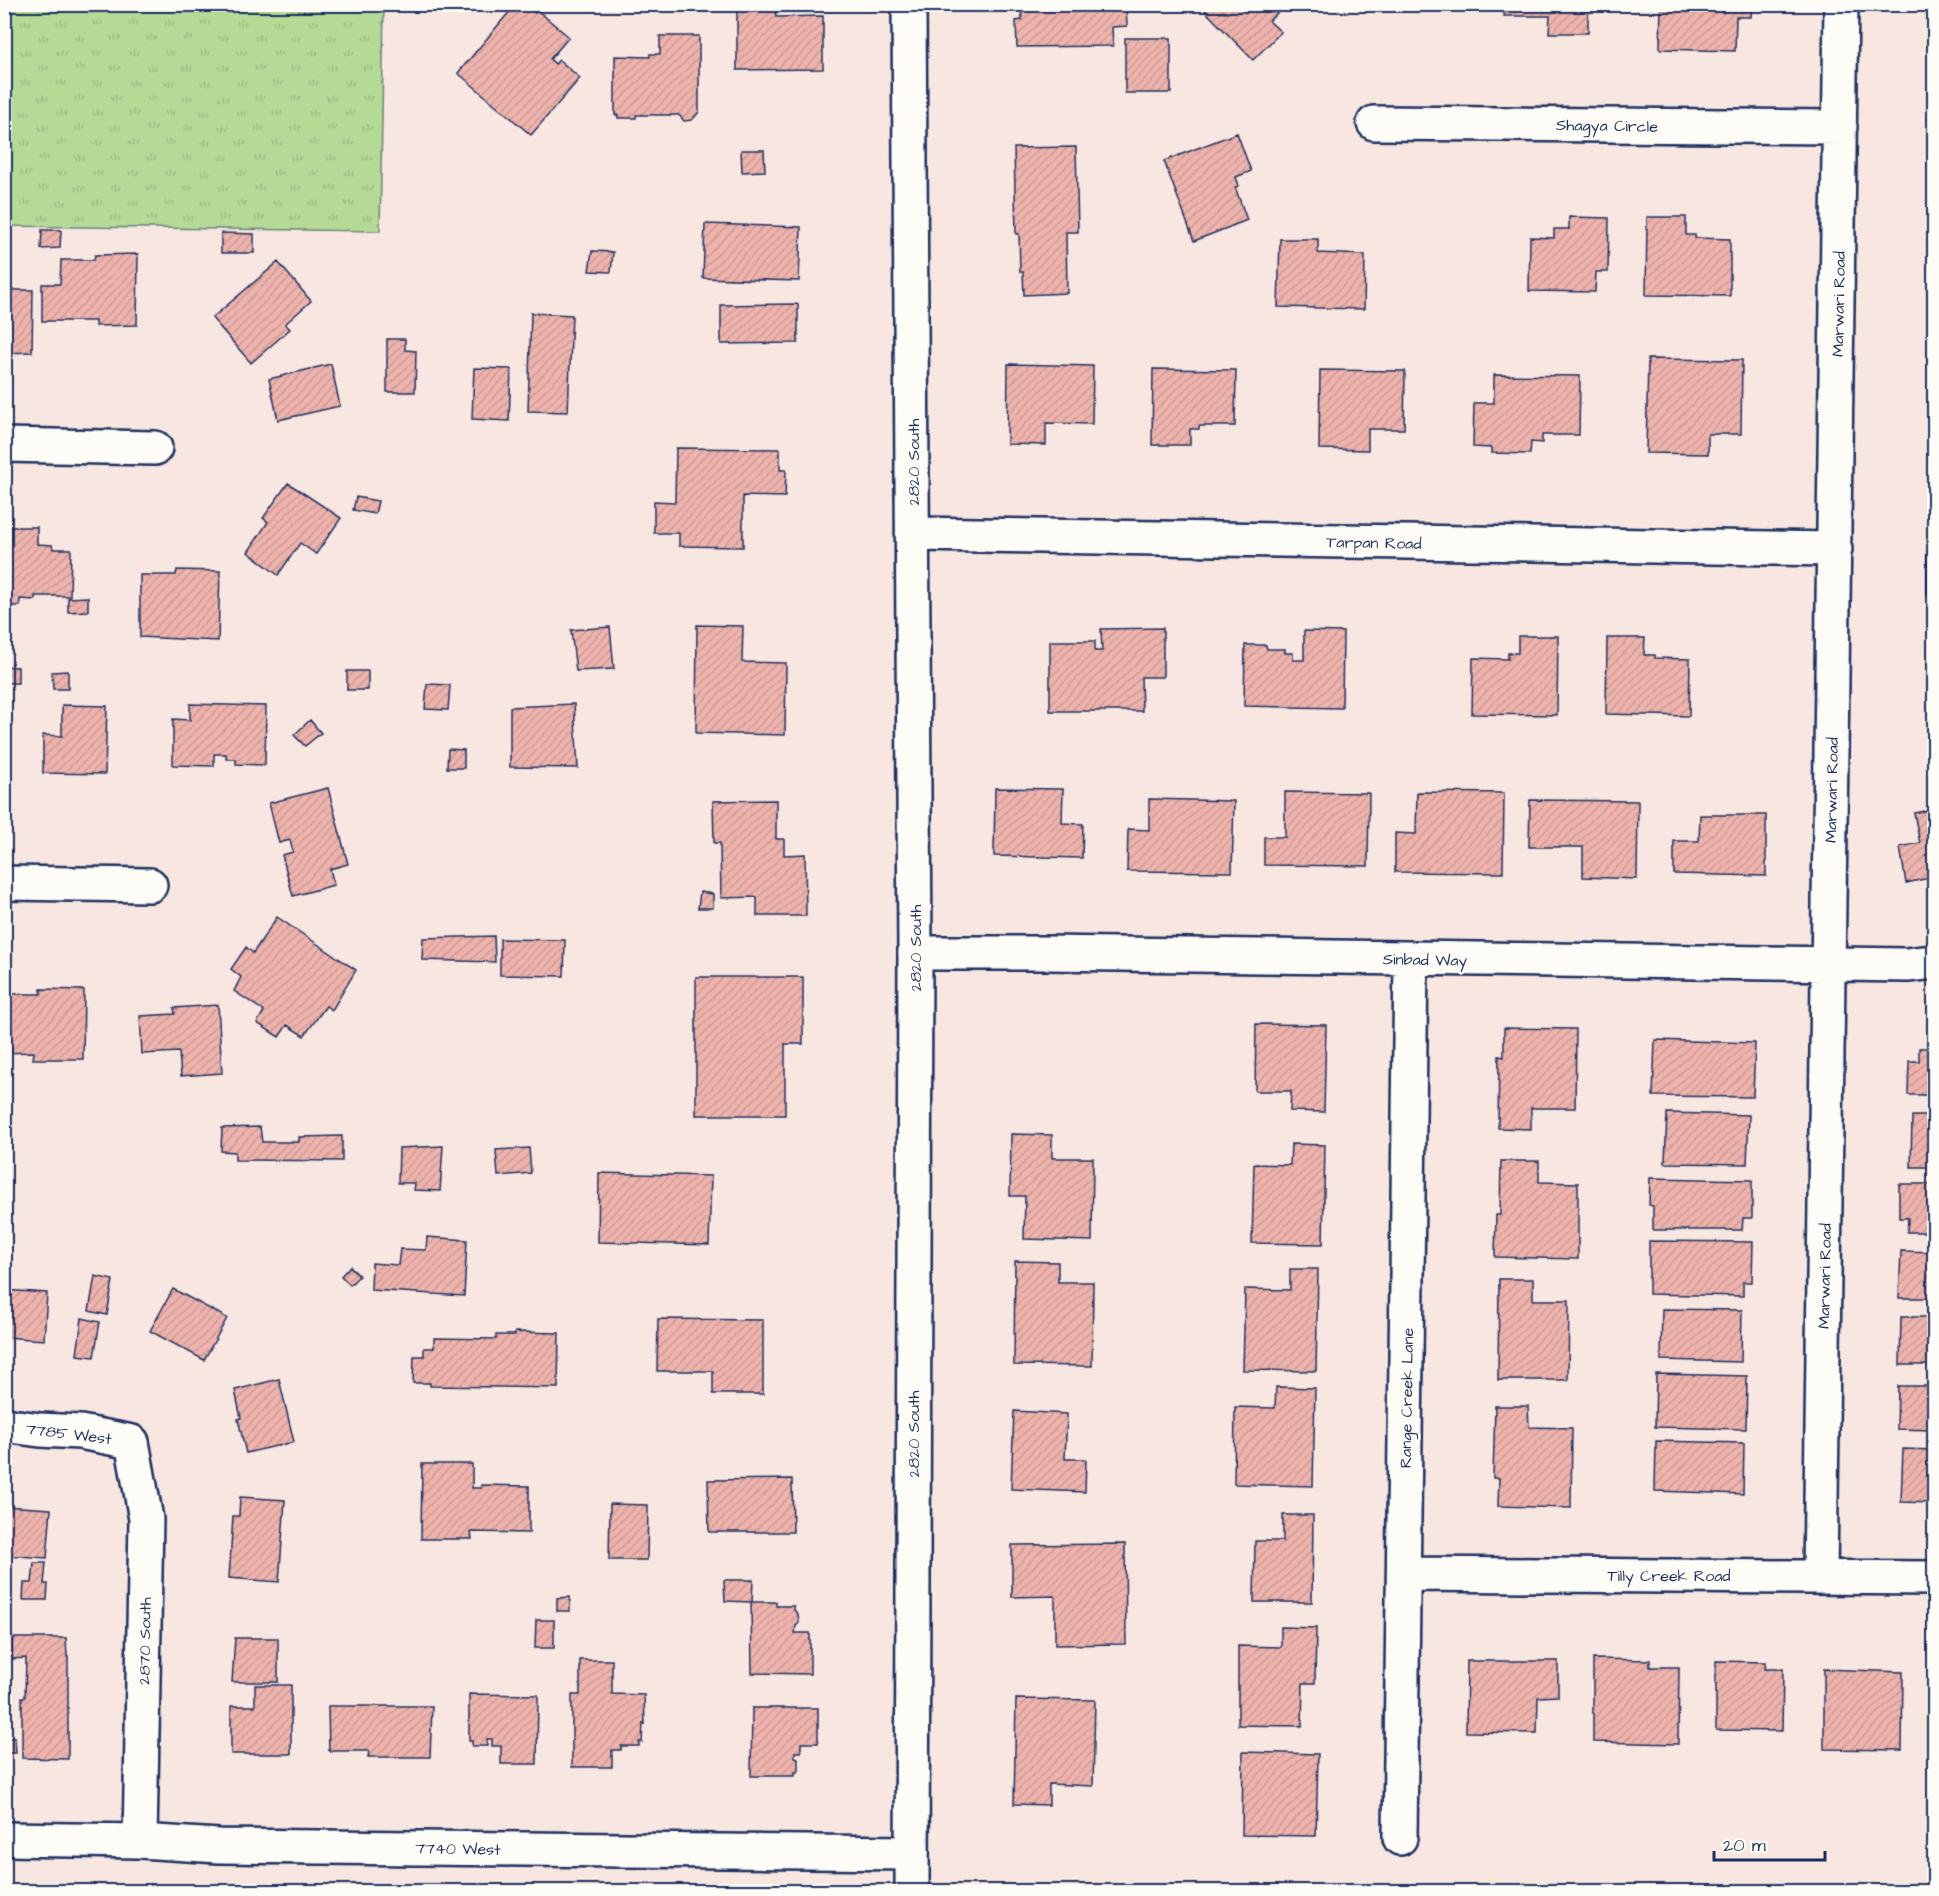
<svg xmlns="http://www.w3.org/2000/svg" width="1939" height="1896" viewBox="0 0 1939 1896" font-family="'Architects Daughter',sans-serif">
	<defs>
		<pattern id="grass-tufts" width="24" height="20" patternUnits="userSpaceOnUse" patternTransform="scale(1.5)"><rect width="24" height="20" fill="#b4da96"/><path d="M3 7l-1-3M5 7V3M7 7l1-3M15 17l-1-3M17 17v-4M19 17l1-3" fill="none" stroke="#9abb84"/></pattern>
		<pattern id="building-hatch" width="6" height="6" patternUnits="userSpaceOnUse" patternTransform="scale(1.5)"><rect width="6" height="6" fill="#eeb3ac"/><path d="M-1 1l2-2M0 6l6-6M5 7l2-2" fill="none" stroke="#cc9a96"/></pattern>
	</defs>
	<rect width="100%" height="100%" fill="#f8e6e0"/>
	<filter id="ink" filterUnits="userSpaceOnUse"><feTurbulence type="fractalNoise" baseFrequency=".0167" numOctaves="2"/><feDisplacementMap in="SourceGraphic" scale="12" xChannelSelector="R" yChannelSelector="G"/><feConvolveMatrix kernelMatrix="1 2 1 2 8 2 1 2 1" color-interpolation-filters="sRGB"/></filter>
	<g filter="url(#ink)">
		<!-- grass -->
		<path fill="url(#grass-tufts)" stroke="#68847a" stroke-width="1.5" d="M5,4l379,1 -4,226 -375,-5z"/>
		<!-- building -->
		<path fill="url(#building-hatch)" stroke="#1b2f5e" stroke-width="1.5" d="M516,4h8l11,9 2,-3 32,27 -19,22 5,5 4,-4 21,18 -49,57 -73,-62z
			M737,4h38l1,13 47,-1v53l-86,1z
			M1021,4h105l1,22 -15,1 1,19 -96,1 -1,-26 6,-1z
			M1211,4h75l-17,17 12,11 -28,28 -48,-49z
			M1504,4h84v29h-39l1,-17h-46z
			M1661,4h91l-1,13h-15l-1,34 -75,-2z
			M660,36h39v76l-7,8 -8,1 -5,-6h-43v3h-18v-3h-3v-59l35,1v-3h10z
			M1125,38h46v55h-46z
			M1237,133l14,38 -15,6 3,9 -4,1 12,33 -53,21 -30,-80z
			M1076,147l2,85h-12l1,61 -43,2 -1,-23h-3l-1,-38h-3l-2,-86z
			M741,150h23l1,21 -23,1z
			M1569,217l40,1 -1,54h-12l-1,20 -66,-1 1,-54 24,1v-9h15z
			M1647,217h39v18h9v3l35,1v57l-84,-1z
			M705,224l96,3 -2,54 -96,-3z
			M42,230h19l-1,18 -19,1z
			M221,233l33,1v19h-33z
			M1280,239h38v14l47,2 -1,54 -86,-2z
			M592,251l21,1 -2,20 -22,-1z
			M138,254l-1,71 -42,1v-5h-53v-37h18l1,-24h33l1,-5z
			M278,262l33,39 -26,23 5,5 -39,34 -39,-45z
			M1931,273h3v39h-3z
			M4,290h29l-1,62 -28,1z
			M798,304v39l-77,1v-39z
			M531,313l41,2 -4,97 -40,-1z
			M387,339h18v11l11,1 -1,41h-28z
			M1648,359l94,1 -1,74h-33v20l-62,-1z
			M331,364l9,42 -62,14 -9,-41z
			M1008,364l85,2 -1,58 -46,-1v22l-39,-1z
			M474,368l37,1 -2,52 -37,-2z
			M1153,369l83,1 -1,56h-36v3h-9v16h-38z
			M1320,370l85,1 -1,58h-36v21l-49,-1z
			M1933,374h1v62h-4z
			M1494,375l86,1 -1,59h-37v8l-11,-1 -1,12 -38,-1v-5l-19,-1 1,-44h20z
			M676,448l104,1v21h6l-1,27 -42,-1v51l-64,-1v-13h-25v-32l21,1z
			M288,483l53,35 -25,36 -16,-11 -22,32 -30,-23 20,-30 -5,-4z
			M356,497l22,4 -3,13 -22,-4z
			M4,527h33v17l15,1 1,4h18l-1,47h-35v4l-15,-1v7h-16z
			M1927,555l7,1v38h-7z
			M177,570l43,1 -2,70 -78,-4v-62h36z
			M88,597v14l-20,1v-14z
			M697,625l46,1 -1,36 44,1 -1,72 -89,-2z
			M610,627l4,42 -38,2 -5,-41z
			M1163,628v49h-22l1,34h-92v-70h45v10h7l-1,-22z
			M1304,631l39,1 -1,76 -98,-2 1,-61h21l1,4h18v4h8v7h11z
			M1518,636h40l-1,79 -85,-1 1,-56 35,1v-6h10z
			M1607,638h38l-1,17h11v3l35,1 -1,57 -83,-2z
			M4,666l14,1v16h-14z
			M68,671v18h-15l-1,-17z
			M347,671h21v19h-21z
			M427,684l23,1 -2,25 -23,-1z
			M190,704l76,2 -1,59 -29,-1v-5h-10v-5h-12v12l-41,-1v-46l17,1z
			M574,704l4,64 -68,-1v-60z
			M62,705l45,1 -2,68 -62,-1v-38l19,1z
			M310,720l11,13 -16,13 -11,-11z
			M4,730h4l-1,71h-3z
			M448,749l16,1v18h-17z
			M328,788l20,76 -18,5 4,16 -41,11 -11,-41 11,-3 -3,-12 -11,3 -10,-40z
			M995,788l68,1 -1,34 21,1 -1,34 -88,-2z
			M1285,792l84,1 -1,73 -104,-1v-28h21z
			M1417,792l87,1 -1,80 -108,-1v-39l21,1z
			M1149,799l85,2 -2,71 -105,-1 1,-42 21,1z
			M776,800v39h8v16l21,-1 1,62h-49v-19l-36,1 -1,-55h-6l-1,-42z
			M1530,800l108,1 -1,78 -54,-2v-30h-54z
			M1934,809v68l-28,6 -6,-36 20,-4 -6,-30z
			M1700,815h66v61l-92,-2v-33h25z
			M700,892l13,2v14h-15z
			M277,917l79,53 -24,40 -6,-4 -22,30 -17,-11 -8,12 -22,-14 7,-12 -30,-20 7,-14 -10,-8 15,-22 7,6z
			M494,936l1,26 -73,-2 1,-22z
			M500,939l65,1 -1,36 -64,-1z
			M696,977h107v67h-18v71h-89z
			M41,989l43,1 -1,69h-50l1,-7 -30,1v-59h37z
			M218,1005l4,68 -41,3 -2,-24 -37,2 -2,-38 35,-2 -1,-6z
			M1256,1024l70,1 -2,87 -34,-1 1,-20h-36z
			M1504,1028l72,1 -1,79h-44v21l-33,-1 1,-72 5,1z
			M1655,1040l100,3 -2,54 -100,-1z
			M1919,1048h15v47h-26l1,-34h10z
			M1667,1113l82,2 -2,49 -82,-1z
			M1912,1116h22v51h-23z
			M260,1127l2,15h37v-5l43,-1v25l-107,-1v-8l-14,-1 1,-23z
			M1011,1134l41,1v23h41l-1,83 -68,-2 1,-43h-15z
			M1291,1144l34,1 -2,99 -71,-1 2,-79 36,1z
			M443,1146l-3,45 -26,-1 1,-7h-17l1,-35z
			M529,1148l2,25 -33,3 -2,-26z
			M1501,1161h38v21l39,1v76l-83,-2 1,-42h4z
			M599,1173l112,3 -2,69 -111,-3z
			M1650,1178l102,2v38h-9l-1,12h-89v-24l-4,-1z
			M1899,1184h35v48h-27l1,-14h-9z
			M427,1237l40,3 -3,56 -93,-6 1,-27 26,2 2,-16 26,1z
			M1649,1241l104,1 -1,40h-9v14l-94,-2z
			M1901,1251l33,1v46h-35z
			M1015,1261l43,1v20h35l-1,84 -78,-1z
			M350,1266l9,10 -9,9 -9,-9z
			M1290,1269h28l-2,102 -73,-1 2,-81 45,1z
			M95,1276l18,4 -6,35 -18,-4z
			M1499,1279h34v21h36l-1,80h-70z
			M173,1289l54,29 -23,42 -54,-29z
			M4,1290l43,3 -3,47 -40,-3z
			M1662,1309l80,1 -1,52 -80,-2z
			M1901,1317h33v48h-34z
			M82,1318l18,4 -6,35 -17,-2z
			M658,1319l105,1v74h-50v-23h-56z
			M515,1332l44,1 -1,55 -128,-2v-3h-17l1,-27h10v-8h10v-10l62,1v-4h19z
			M1656,1374l91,2 -1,53 -91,-2z
			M279,1379l15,63 -48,11 -8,-34 3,-1 -6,-28z
			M1898,1386h36v44l-37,-1z
			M1276,1387l39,1 -2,98 -79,-2 1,-77 40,1z
			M1495,1406h33l1,21 43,1 -1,80 -73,-2 1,-28h-6z
			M1014,1411l53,3 -2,45h21l-1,33 -74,-3z
			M1656,1441l88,2 -1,51 -88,-3z
			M1903,1449l31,1v53l-33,-1z
			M422,1464h50v24h9v-3l48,1v47l-58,-1 1,7h-51z
			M792,1479l1,53h-84l-1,-52z
			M240,1497l45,3 -6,82 -50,-4 4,-62h6z
			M610,1504l38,1 -1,55h-38z
			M4,1506l47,3 -4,49 -43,-3z
			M1283,1515h30l-1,87h-58l1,-61h28z
			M1125,1544l1,100 -71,1v-49l-43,1v-52z
			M34,1563h12l-2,21h4l-1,16h-24l1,-17h8z
			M724,1580h29l-1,22 -27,-1z
			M570,1597v14h-13v-13z
			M751,1602h25v4h18v4l4,4 1,9 -3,3 -1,7h15v41l-58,-1z
			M536,1620h18v28h-19z
			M1281,1627l35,1 -1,55h-12l-1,43 -64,-1v-79l43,1z
			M12,1638h54l1,19h1v102l-46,-1v-61h3l1,-39 -14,1z
			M235,1638h43v44h-46z
			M1593,1659l57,1v7h29l-1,77 -85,-2z
			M580,1660h32v34l32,1 1,29 -2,-1 -1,19h-3v4h-18v4h-9v17h-40v-72h8z
			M1467,1661h91v35l-20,1 -1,36 -71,-1z
			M1716,1661l50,1 -1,7h18l-1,62 -66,-1z
			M1824,1669l79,3 -1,78 -78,-1z
			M255,1685h36v69h-60v-48h24z
			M469,1694l69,1 -1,69h-36v-18h-9v-7h-5v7h-15v-5h-3z
			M1016,1699l79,1 -2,86 -44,-2v21l-35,-1z
			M328,1706h104l-2,51h-62l1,-6h-40z
			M752,1708h66v35h-17v9h-6v5l3,1v14h-3v4h-44z
			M4,1738h11l1,15h-12z
			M1243,1752l75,2 -2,82 -74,-1z"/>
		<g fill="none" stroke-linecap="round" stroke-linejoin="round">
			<defs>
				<path id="minor" d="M1374,123l466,4
					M4,445l151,3
					M914,534l921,15
					M4,883l146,2
					M915,953h131l861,12 27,-3
					M4,1425l36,5 40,2 52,10 14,77 -6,322
					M1404,1574l530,4
					M1820,1576l21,-1572
					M1400,1838l11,-879
					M4,1839l136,2 79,5 693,7"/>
				<path id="tertiary" d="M909,4l6,949 -3,939"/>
			</defs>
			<!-- minor casing -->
			<use href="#minor" stroke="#1b2f5e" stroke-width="38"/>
			<!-- tertiary casing -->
			<use href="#tertiary" stroke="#1b2f5e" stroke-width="38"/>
			<!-- minor -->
			<use href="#minor" stroke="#fdfcf7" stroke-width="33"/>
			<!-- tertiary -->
			<use href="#tertiary" stroke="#fdfcf7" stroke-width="33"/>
		</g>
	</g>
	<g text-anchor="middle" stroke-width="5" stroke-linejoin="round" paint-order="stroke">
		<!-- street labels -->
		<g font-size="16" fill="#1b2f5e" stroke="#fdfcf7">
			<text transform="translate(1607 125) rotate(1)" y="6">Shagya Circle</text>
			<text transform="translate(1838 304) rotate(-89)" y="6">Marwari Road</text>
			<text transform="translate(913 462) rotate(-90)" y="6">2820 South</text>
			<text transform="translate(1374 542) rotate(1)" y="6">Tarpan Road</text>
			<text transform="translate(1831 790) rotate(-89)" y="6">Marwari Road</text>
			<text transform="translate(915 948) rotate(-90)" y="6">2820 South</text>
			<text transform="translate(1425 959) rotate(1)" y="6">Sinbad Way</text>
			<text transform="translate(1824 1276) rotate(-89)" y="6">Marwari Road</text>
			<text transform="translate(1406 1398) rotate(-89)" y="6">Range Creek Lane</text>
			<text transform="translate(69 1433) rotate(7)" y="6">7785 West</text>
			<text transform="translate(913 1434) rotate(-90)" y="6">2820 South</text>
			<text x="1669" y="1581">Tilly Creek Road</text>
			<text transform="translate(144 1641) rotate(-89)" y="6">2870 South</text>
			<text transform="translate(458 1848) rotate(1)" y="6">7740 West</text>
		</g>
	</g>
	<!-- margin -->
	<rect width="1939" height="1896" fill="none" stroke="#fdfcf7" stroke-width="24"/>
	<rect x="12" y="12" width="1915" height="1872" fill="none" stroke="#1b2f5e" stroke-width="2" filter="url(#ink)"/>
	<!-- scale -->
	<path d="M1714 1851v9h111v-9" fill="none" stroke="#1b2f5e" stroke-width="3"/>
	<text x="1723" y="1851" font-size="18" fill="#1b2f5e" stroke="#fdfcf7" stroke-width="4.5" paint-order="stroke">20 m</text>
</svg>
